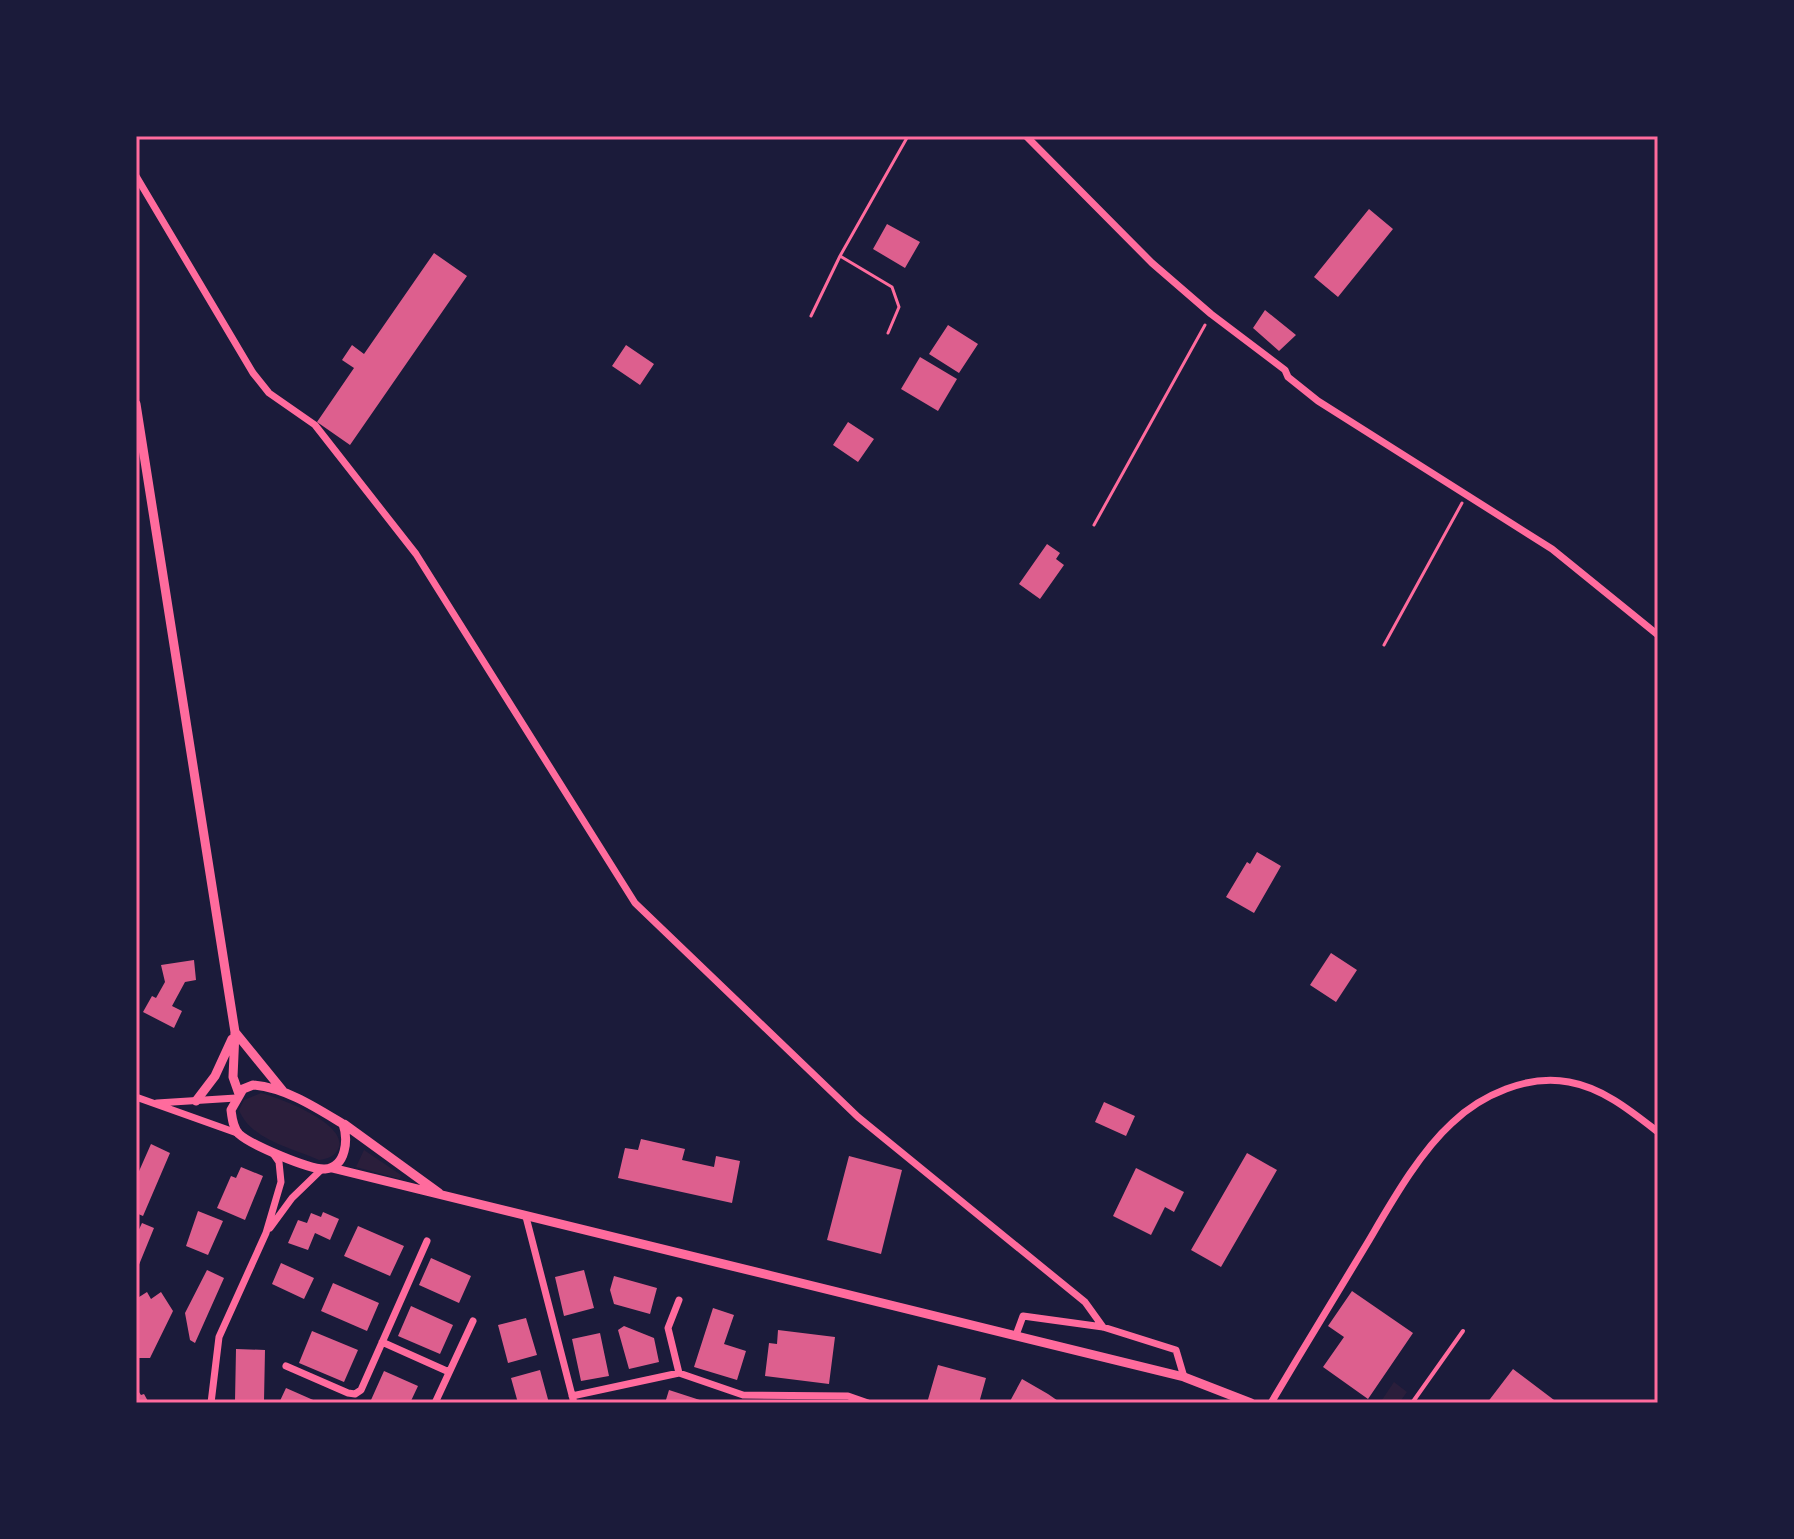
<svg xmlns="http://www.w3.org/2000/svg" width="1794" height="1539" viewBox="0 0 1794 1539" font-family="Barlow,sans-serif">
	<rect width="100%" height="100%" fill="#1b1b3a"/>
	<!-- green -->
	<path fill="#2a1e3b" d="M261,1093c19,5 85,30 78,54 -3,9 -11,12 -20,13 -27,-12 -68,-20 -80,-50l5,-10z
		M364,1150l37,25 -1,4 -44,-12z
		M1394,1382l13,10 -8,11h-19z"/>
	<!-- building -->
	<path fill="#dd5f8e" d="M1369,209l24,20 -55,68 -24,-20z
		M887,224l33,18 -15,26 -32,-19z
		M434,253l33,23 -117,169 -33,-23 37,-54 -12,-8 10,-15 12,9z
		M1265,310l31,25 -17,16 -26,-23z
		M948,325l30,19 -19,29 -30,-19z
		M626,345l28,19 -14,21 -28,-19z
		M920,357l37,22 -19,32 -37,-22z
		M848,422l26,17 -16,23 -25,-17z
		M1047,544l13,9 -4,6 8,6 -24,34 -21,-15z
		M1257,852l24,14 -27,47 -28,-16 21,-35 3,2z
		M1331,953l26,17 -21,32 -26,-17z
		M194,960l2,20 -11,2 -13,24 10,5 -8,17 -31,-16 9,-16 4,2 9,-16 -4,-17z
		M1104,1102l31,14 -9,20 -31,-14z
		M641,1139l44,10 -3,11 32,7 2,-11 24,5 -8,42 -114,-25 7,-30 13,2z
		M151,1144l19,9 -27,63 -7,-3v-35z
		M1247,1153l30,17 -56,97 -30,-17z
		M849,1156l53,14 -21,84 -54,-14z
		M241,1167l22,9 -18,44 -28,-12 14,-32 5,2z
		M1136,1168l48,24 -10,20 -9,-5 -14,28 -38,-19z
		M198,1211l25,10 -15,34 -22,-9z
		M323,1212l16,7 -9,21 -15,-7 -7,17 -20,-7 10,-23 9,3 4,-10 10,4z
		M142,1223l12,5 -18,44v-36z
		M358,1226l46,20 -14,30 -46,-20z
		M431,1258l40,18 -12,27 -40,-18z
		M281,1263l33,15 -10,21 -32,-15z
		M207,1270l17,8 -29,65 -5,-3 -5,-27z
		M584,1270l10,38 -30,8 -9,-39z
		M614,1276l43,12 -7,26 -36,-10 -4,-14z
		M333,1283l46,20 -12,28 -46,-20z
		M1352,1291l61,42 -45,66 -45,-32 21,-30 -16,-11z
		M147,1292l4,7 10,-7 12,19 -23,47h-14v-59z
		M411,1306l42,19 -13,29 -42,-18z
		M713,1308l21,7 -10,29 22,7 -9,29 -43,-13z
		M526,1318l11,37 -29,8 -10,-38z
		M624,1326l30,12 5,24 -30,7 -11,-39z
		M778,1330l57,7 -6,47 -64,-8 4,-33 8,1z
		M312,1331l46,19 -14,32 -45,-19z
		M600,1333l9,43 -28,5 -9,-42z
		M236,1349l29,1 -1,51h-29z
		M938,1365l48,13 -7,25h-52z
		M1513,1369l45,34h-71z
		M540,1370l9,33h-31l-7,-25z
		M384,1371l34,15 -8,17h-31l-8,-3z
		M1022,1379l26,15 13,9h-52z
		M136,1388l5,7 3,-1 5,9h-13z
		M286,1388l34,15h-41z
		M669,1390l37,12v1h-41z"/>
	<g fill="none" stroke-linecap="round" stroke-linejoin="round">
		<!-- path -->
		<path stroke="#ff6b9d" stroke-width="3" d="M840,256l52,31 7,20 -11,26
			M811,316l29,-60 68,-120
			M1094,525l111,-200
			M1384,645l78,-142"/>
		<!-- service -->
		<path stroke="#ff6b9d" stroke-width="4" d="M1412,1403l51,-72"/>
		<!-- minor -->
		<path stroke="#ff6b9d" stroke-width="7" d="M1026,136l126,127 59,51 74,56 3,7 30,24 234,148 106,86
			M136,176l117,197 16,20 46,32 101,129 219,349 223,214 227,185 18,25
			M136,1097l101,36
			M157,1103l79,-5
			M526,1217l48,186
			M270,1228l22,-30 30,-29
			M679,1300l-11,28 11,45
			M1016,1335l7,-19 80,11 73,23 8,27
			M382,1342l67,30
			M286,1366l62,27 7,1 6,-4 66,-149
			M572,1396l107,-23 64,22 105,1 20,7
			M211,1403l8,-66 47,-104 15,-51 -2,-20 -7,-10
			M435,1403l38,-82
			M1271,1403c32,-54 65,-108 97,-161 23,-39 51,-89 84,-119 29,-28 76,-49 117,-41 34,6 62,29 89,50"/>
		<!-- tertiary -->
		<path stroke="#ff6b9d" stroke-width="9" d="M136,404l99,628 -2,45 6,17
			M235,1032l48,59
			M253,1085c33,3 62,22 90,39 5,14 4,43 -18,45 -15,1 -74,-24 -86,-35 -6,-6 -7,-16 -8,-24l12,-21z
			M196,1101l19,-25 17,-37
			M344,1124l95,69
			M332,1168l852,209 67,26"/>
	</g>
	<!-- border -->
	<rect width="1794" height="1539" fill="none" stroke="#1b1b3a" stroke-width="276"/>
	<rect x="138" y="138" width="1518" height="1263" fill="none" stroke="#ff6b9d" stroke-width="3"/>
</svg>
